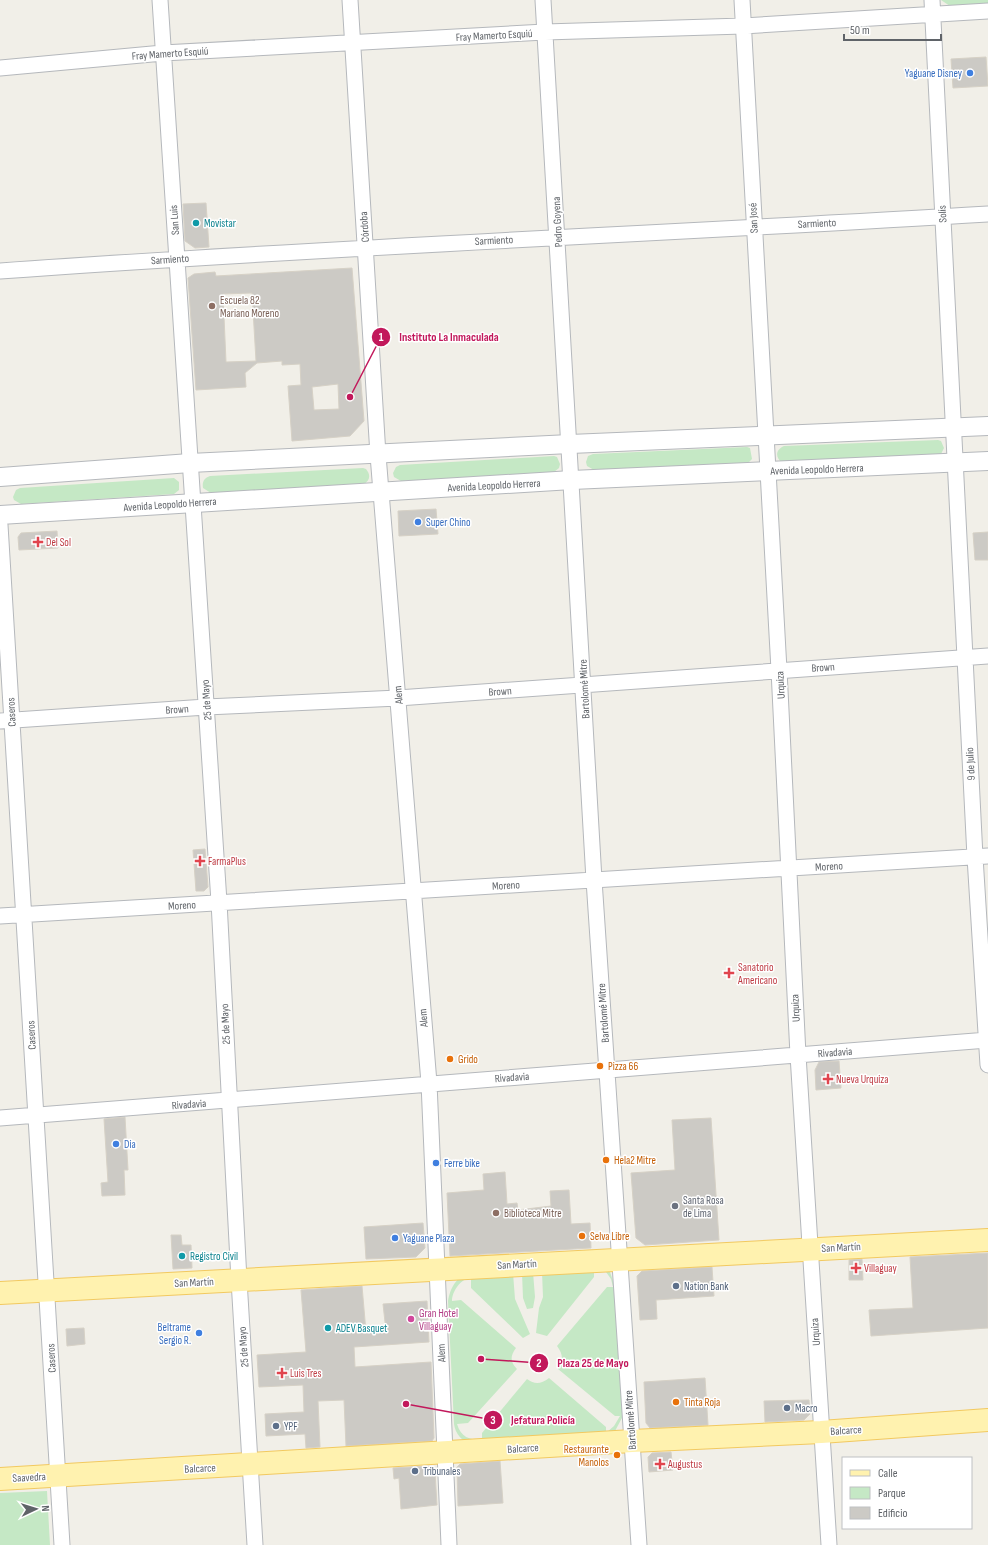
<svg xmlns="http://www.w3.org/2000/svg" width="988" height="1545" viewBox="0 0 988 1545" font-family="'Sofia Sans Condensed',sans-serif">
	<rect width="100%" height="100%" fill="#f1efe8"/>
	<!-- green -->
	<path fill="#c5e8c5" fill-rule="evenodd" d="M941,0h47v5l-38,1z
		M938,440l3,1 3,7 -3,6 -158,9c-8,-5 -8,-13 1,-17z
		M747,447l3,1 2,11 -5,5 -153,6 -7,-4 -1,-4 2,-6 5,-2z
		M554,456l3,1 3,7 -1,4 -5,4 -153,9 -7,-4 -1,-4 3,-6 4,-2z
		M363,468l3,1c5,6 4,11 -2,15l-153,9 -8,-5c-1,-6 1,-10 7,-12z
		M174,478l5,4v8l-5,4 -153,10 -7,-4 -1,-3 3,-7 4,-2z
		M598,1267l12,5 5,15 8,129 -8,15 -13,5 -130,8c-10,-2 -17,-11 -18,-20l-6,-123c2,-12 8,-25 21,-27zM594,1270l12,2 5,7 2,8h-6l-50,59c6,8 7,15 1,23l57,47h5l-6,10 -8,7v-6l-57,-49c-8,6 -14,7 -22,1l-45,54v7c-13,0 -21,-3 -25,-16l11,-1 49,-54c-7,-7 -7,-13 -1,-21l-55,-48 -9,1c0,-10 9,-22 19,-24v11l52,50 7,-4 -15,-35 -2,-26h9l1,25 4,11 6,-1 2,-11 -2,-25h9l1,25 -4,11 -3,25 11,3 47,-59z
		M47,1491l3,54h-50v-52z"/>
	<!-- building -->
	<path fill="#cccac5" stroke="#d6d1c6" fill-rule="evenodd" d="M986,57l2,29 -35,2 -2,-29z
		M206,203l3,44 -14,1 -10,-7 -2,-37z
		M352,268l12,153 -14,15 -58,5 -4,-55 13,-1 -1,-21 -18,1v-4l-25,2 -12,10 1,14 -50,3 -8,-112 6,-4 21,-2 1,4zM252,293l4,68 -30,1 -3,-68zM338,384l1,25 -25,1 -2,-23z
		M436,509l2,25 -39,2 -1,-25z
		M57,531l1,17 -39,2 -1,-13 3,-4z
		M988,532v28h-13l-2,-27z
		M205,849l3,38 -4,4h-8l-3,-41z
		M839,1061l2,27 -25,2 -1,-20 4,-8z
		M125,1117l3,53h-4l1,25 -23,1 -1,-13 7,-1 -4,-63z
		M711,1118l8,122 -74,5 -9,-7 -5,-65 44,-3 -3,-50z
		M505,1172l2,32 10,-1 1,7 33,-4 -1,-15 19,-1 2,34 19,-1 1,25 -141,8 -3,-63 37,-3 -1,-16z
		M423,1223l2,25 -9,9 -50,2 -2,-32z
		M171,1235h10l1,10h9l1,23 -19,1z
		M988,1253v75l-117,8 -2,-26 44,-2 -3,-51z
		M862,1259l1,21h-14v-20z
		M712,1267l2,29 -58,4 1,19 -17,1 -3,-44 5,-5z
		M362,1286l4,46 20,-1 -3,-27 44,-3 2,41 -75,5 1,20 76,-5 3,76 -2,3 -86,5 -2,-46 -26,1 2,46 -14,1 -1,-14 -39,2 -1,-22 39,-2 -1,-27 -44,2 -2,-32 49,-3 -5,-62z
		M84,1328l1,16 -18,2 -1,-17z
		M705,1378l3,47 -58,3 -4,-5 -2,-41z
		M809,1400l1,14 -6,6 -39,2 -1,-21z
		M671,1452l2,18 -24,2 -1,-15 4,-4z
		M500,1461l3,42 -45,3 -1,-39 3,-3z
		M428,1466l7,6 2,33 -36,4 -2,-31 -5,1 -1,-11z"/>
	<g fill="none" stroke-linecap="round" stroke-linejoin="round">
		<defs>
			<path id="minor" d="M160,0l59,902 20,378 16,265
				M350,0l28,455 51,628 20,462
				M543,0l51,880 45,665
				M742,0l37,670 19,385 31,490
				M932,0l43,857 13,208
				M0,68l163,-15 382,-21 198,-6 245,-15
				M0,271c329,-24 659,-37 988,-57
				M0,525l62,1020
				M0,721l206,-14 192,-9 590,-42
				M0,916l988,-60
				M0,1118l988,-78"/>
			<path id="tertiary" d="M0,477l190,-14 380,-19 418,-18
				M0,515l572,-35 416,-19"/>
			<path id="primary" d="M0,1293l988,-53
				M0,1479l632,-38 189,-9 167,-12"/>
		</defs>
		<!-- minor casing -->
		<use href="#minor" stroke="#b5b8bc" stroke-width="17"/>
		<!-- tertiary casing -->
		<use href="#tertiary" stroke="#b5b8bc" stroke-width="20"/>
		<!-- primary casing -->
		<use href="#primary" stroke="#f2c960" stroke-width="24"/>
		<!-- minor -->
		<use href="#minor" stroke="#fff" stroke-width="15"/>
		<!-- tertiary -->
		<use href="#tertiary" stroke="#fff" stroke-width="18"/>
		<!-- primary -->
		<use href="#primary" stroke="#fff2af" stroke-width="22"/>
	</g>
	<!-- markers -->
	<g fill="#3f7fe0" stroke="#fff" stroke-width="1.5">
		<circle cx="970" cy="73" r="4"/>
		<circle cx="418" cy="522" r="4"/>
		<circle cx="116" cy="1144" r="4"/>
		<circle cx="436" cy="1163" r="4"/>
		<circle cx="395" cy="1238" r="4"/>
		<circle cx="199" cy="1333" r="4"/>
	</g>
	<g fill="#0f9aa8" stroke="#fff" stroke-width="1.5">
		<circle cx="196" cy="223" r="4"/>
		<circle cx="182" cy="1256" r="4"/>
		<circle cx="328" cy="1328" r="4"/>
	</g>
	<g fill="#8d6e63" stroke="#fff" stroke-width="1.5">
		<circle cx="212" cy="306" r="4"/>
		<circle cx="496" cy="1213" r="4"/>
	</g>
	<g fill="#e0444e" stroke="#fff" stroke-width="1.5">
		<path d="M36 536h4v4h4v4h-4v4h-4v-4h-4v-4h4z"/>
		<path d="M198 855h4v4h4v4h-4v4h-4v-4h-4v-4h4z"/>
		<path d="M727 967h4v4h4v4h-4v4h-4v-4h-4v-4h4z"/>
		<path d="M826 1073h4v4h4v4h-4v4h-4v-4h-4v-4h4z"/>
		<path d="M854 1262h4v4h4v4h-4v4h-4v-4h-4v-4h4z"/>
		<path d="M280 1367h4v4h4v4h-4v4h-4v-4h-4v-4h4z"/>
		<path d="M658 1458h4v4h4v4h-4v4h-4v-4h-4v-4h4z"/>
	</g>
	<g fill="#e8710a" stroke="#fff" stroke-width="1.5">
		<circle cx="450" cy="1059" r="4"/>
		<circle cx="600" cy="1066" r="4"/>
		<circle cx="606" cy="1160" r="4"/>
		<circle cx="582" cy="1236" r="4"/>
		<circle cx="676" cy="1402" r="4"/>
		<circle cx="617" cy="1455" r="4"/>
	</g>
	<circle fill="#6b7280" stroke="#fff" stroke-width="1.5" cx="675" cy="1206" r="4"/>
	<g fill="#5c6f8a" stroke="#fff" stroke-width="1.5">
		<circle cx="676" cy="1286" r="4"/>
		<circle cx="787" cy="1408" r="4"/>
		<circle cx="276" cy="1426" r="4"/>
		<circle cx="415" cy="1471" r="4"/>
	</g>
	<circle fill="#d1479c" stroke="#fff" stroke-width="1.5" cx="411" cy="1319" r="4"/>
	<g text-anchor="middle" stroke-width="3" stroke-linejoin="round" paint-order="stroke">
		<!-- street labels -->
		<g font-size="11" fill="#5f6368" stroke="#fff">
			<text transform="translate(494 35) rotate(-3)" y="4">Fray Mamerto Esquiú</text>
			<text transform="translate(170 53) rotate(-4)" y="4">Fray Mamerto Esquiú</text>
			<text transform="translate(942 214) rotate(-93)" y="4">Solís</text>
			<text transform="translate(753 218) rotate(-93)" y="4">San José</text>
			<text transform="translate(174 220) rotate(-94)" y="4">San Luis</text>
			<text transform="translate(557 222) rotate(-93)" y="4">Pedro Goyena</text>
			<text transform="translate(817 223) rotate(-3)" y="4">Sarmiento</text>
			<text transform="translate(364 227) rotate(-94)" y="4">Córdoba</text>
			<text transform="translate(494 240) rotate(-3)" y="4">Sarmiento</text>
			<text transform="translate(170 259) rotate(-4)" y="4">Sarmiento</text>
			<text transform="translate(817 469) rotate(-2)" y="4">Avenida Leopoldo Herrera</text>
			<text transform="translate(494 485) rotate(-3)" y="4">Avenida Leopoldo Herrera</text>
			<text transform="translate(170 504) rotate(-4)" y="4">Avenida Leopoldo Herrera</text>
			<text transform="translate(823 667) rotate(-4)" y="4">Brown</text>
			<text transform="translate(780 685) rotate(-93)" y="4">Urquiza</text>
			<text transform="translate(584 689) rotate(-93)" y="4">Bartolomé Mitre</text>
			<text transform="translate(500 691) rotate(-4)" y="4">Brown</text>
			<text transform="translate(398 695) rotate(-95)" y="4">Alem</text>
			<text transform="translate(206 700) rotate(-94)" y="4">25 de Mayo</text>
			<text transform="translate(177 709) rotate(-4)" y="4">Brown</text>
			<text transform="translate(11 712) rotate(-93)" y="4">Caseros</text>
			<text transform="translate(970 764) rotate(-93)" y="4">9 de Julio</text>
			<text transform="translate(829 866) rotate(-3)" y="4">Moreno</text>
			<text transform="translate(506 885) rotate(-3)" y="4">Moreno</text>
			<text transform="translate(182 905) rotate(-3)" y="4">Moreno</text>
			<text transform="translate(795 1008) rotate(-93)" y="4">Urquiza</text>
			<text transform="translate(603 1013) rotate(-94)" y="4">Bartolomé Mitre</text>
			<text transform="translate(423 1018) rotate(-95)" y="4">Alem</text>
			<text transform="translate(225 1024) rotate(-93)" y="4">25 de Mayo</text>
			<text transform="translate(31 1035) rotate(-93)" y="4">Caseros</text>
			<text transform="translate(835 1052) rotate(-4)" y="4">Rivadavia</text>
			<text transform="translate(512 1077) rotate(-4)" y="4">Rivadavia</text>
			<text transform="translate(189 1104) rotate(-4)" y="4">Rivadavia</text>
			<text transform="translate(841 1247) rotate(-3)" y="4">San Martín</text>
			<text transform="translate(517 1264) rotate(-3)" y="4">San Martín</text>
			<text transform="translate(194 1282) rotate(-3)" y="4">San Martín</text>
			<text transform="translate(815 1332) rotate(-94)" y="4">Urquiza</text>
			<text transform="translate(243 1347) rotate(-94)" y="4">25 de Mayo</text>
			<text transform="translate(441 1353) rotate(-93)" y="4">Alem</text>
			<text transform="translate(51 1358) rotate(-93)" y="4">Caseros</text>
			<text transform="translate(630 1420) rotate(-94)" y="4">Bartolomé Mitre</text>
			<text transform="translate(846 1430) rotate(-4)" y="4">Balcarce</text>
			<text transform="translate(523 1448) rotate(-4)" y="4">Balcarce</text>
			<text transform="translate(200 1468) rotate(-3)" y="4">Balcarce</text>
			<text transform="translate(29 1477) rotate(-3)" y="4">Saavedra</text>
		</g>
		<!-- shop labels -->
		<g font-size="11" fill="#366cbe" stroke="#fff" text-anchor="start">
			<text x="962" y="77" text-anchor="end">Yaguane Disney</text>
			<text x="426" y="526">Super Chino</text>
			<text x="124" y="1148">Dia</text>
			<text x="444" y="1167">Ferre bike</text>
			<text x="403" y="1242">Yaguane Plaza</text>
			<text x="191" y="1331" text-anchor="end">Beltrame<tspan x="191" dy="13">Sergio R.</tspan></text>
		</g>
		<!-- culture labels -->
		<g font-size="11" fill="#0d838f" stroke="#fff" text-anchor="start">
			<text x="204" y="227">Movistar</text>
			<text x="190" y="1260">Registro Civil</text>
			<text x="336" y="1332">ADEV Basquet</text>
		</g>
		<!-- education labels -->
		<g font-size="11" fill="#785e54" stroke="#fff" text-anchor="start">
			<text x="220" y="304">Escuela 82<tspan x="220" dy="13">Mariano Moreno</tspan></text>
			<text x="504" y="1217">Biblioteca Mitre</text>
		</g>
		<!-- health labels -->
		<g font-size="11" fill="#be3a42" stroke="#fff" text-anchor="start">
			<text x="46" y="546">Del Sol</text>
			<text x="208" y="865">FarmaPlus</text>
			<text x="738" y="971">Sanatorio<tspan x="738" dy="13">Americano</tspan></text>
			<text x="836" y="1083">Nueva Urquiza</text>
			<text x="864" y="1272">Villaguay</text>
			<text x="290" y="1377">Luis Tres</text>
			<text x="668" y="1468">Augustus</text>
		</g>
		<!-- food labels -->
		<g font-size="11" fill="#c56008" stroke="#fff" text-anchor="start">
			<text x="458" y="1063">Grido</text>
			<text x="608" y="1070">Pizza 66</text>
			<text x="614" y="1164">Hela2 Mitre</text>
			<text x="590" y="1240">Selva Libre</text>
			<text x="684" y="1406">Tinta Roja</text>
			<text x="609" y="1453" text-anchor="end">Restaurante<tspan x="609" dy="13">Manolos</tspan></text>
		</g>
		<!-- worship labels -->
		<g font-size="11" fill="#5b616d" stroke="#fff" text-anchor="start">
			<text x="683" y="1204">Santa Rosa<tspan x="683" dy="13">de Lima</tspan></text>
		</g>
		<!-- service labels -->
		<g font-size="11" fill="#4e5e75" stroke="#fff" text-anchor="start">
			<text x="684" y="1290">Nation Bank</text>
			<text x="795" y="1412">Macro</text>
			<text x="284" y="1430">YPF</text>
			<text x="423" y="1475">Tribunales</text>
		</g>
		<!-- hotel labels -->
		<g font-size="11" fill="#b23c85" stroke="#fff" text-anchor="start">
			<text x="419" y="1317">Gran Hotel<tspan x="419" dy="13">Villaguay</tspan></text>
		</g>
	</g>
	<!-- callouts -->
	<path fill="none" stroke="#c2185b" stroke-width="1.5" d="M350 397L381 337M481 1359L539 1363M406 1404L493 1420"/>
	<g fill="#c2185b" stroke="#fff" stroke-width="1.5">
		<circle cx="350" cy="397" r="4"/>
		<circle cx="481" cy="1359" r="4"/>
		<circle cx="406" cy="1404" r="4"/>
		<circle cx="381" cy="337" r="10"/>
		<circle cx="539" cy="1363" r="10"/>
		<circle cx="493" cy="1420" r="10"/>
	</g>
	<g font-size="12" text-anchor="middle" font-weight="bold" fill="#fff">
		<text x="381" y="341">1</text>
		<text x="539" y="1367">2</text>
		<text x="493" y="1424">3</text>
	</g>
	<g font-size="12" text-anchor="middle" font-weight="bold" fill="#c2185b" stroke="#fff" stroke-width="3" stroke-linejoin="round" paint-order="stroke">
		<text x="449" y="341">Instituto La Inmaculada</text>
		<text x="593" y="1367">Plaza 25 de Mayo</text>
		<text x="543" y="1424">Jefatura Policía</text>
	</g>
	<!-- legend -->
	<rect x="842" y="1457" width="130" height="72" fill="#ffffff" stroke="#bfc1c3"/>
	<rect x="850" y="1470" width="20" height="6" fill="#fff2af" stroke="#bfc1c3"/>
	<text x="878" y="1477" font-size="12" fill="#5f6368">Calle</text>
	<rect x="850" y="1487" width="20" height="12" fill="#c5e8c5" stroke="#bfc1c3"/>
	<text x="878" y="1497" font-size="12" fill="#5f6368">Parque</text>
	<rect x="850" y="1507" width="20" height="12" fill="#cccac5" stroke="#bfc1c3"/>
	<text x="878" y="1517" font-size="12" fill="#5f6368">Edificio</text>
	<!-- north arrow -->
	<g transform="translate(36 1509) rotate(86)" stroke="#ffffff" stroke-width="3" paint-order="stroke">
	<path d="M0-3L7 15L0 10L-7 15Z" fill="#5f6368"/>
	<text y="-6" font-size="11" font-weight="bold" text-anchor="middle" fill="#5f6368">N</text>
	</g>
	<!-- scale -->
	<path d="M844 34v6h97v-6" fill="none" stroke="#5f6368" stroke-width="2"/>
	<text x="850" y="34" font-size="12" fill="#5f6368" stroke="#ffffff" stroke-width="3" paint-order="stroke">50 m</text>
</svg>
